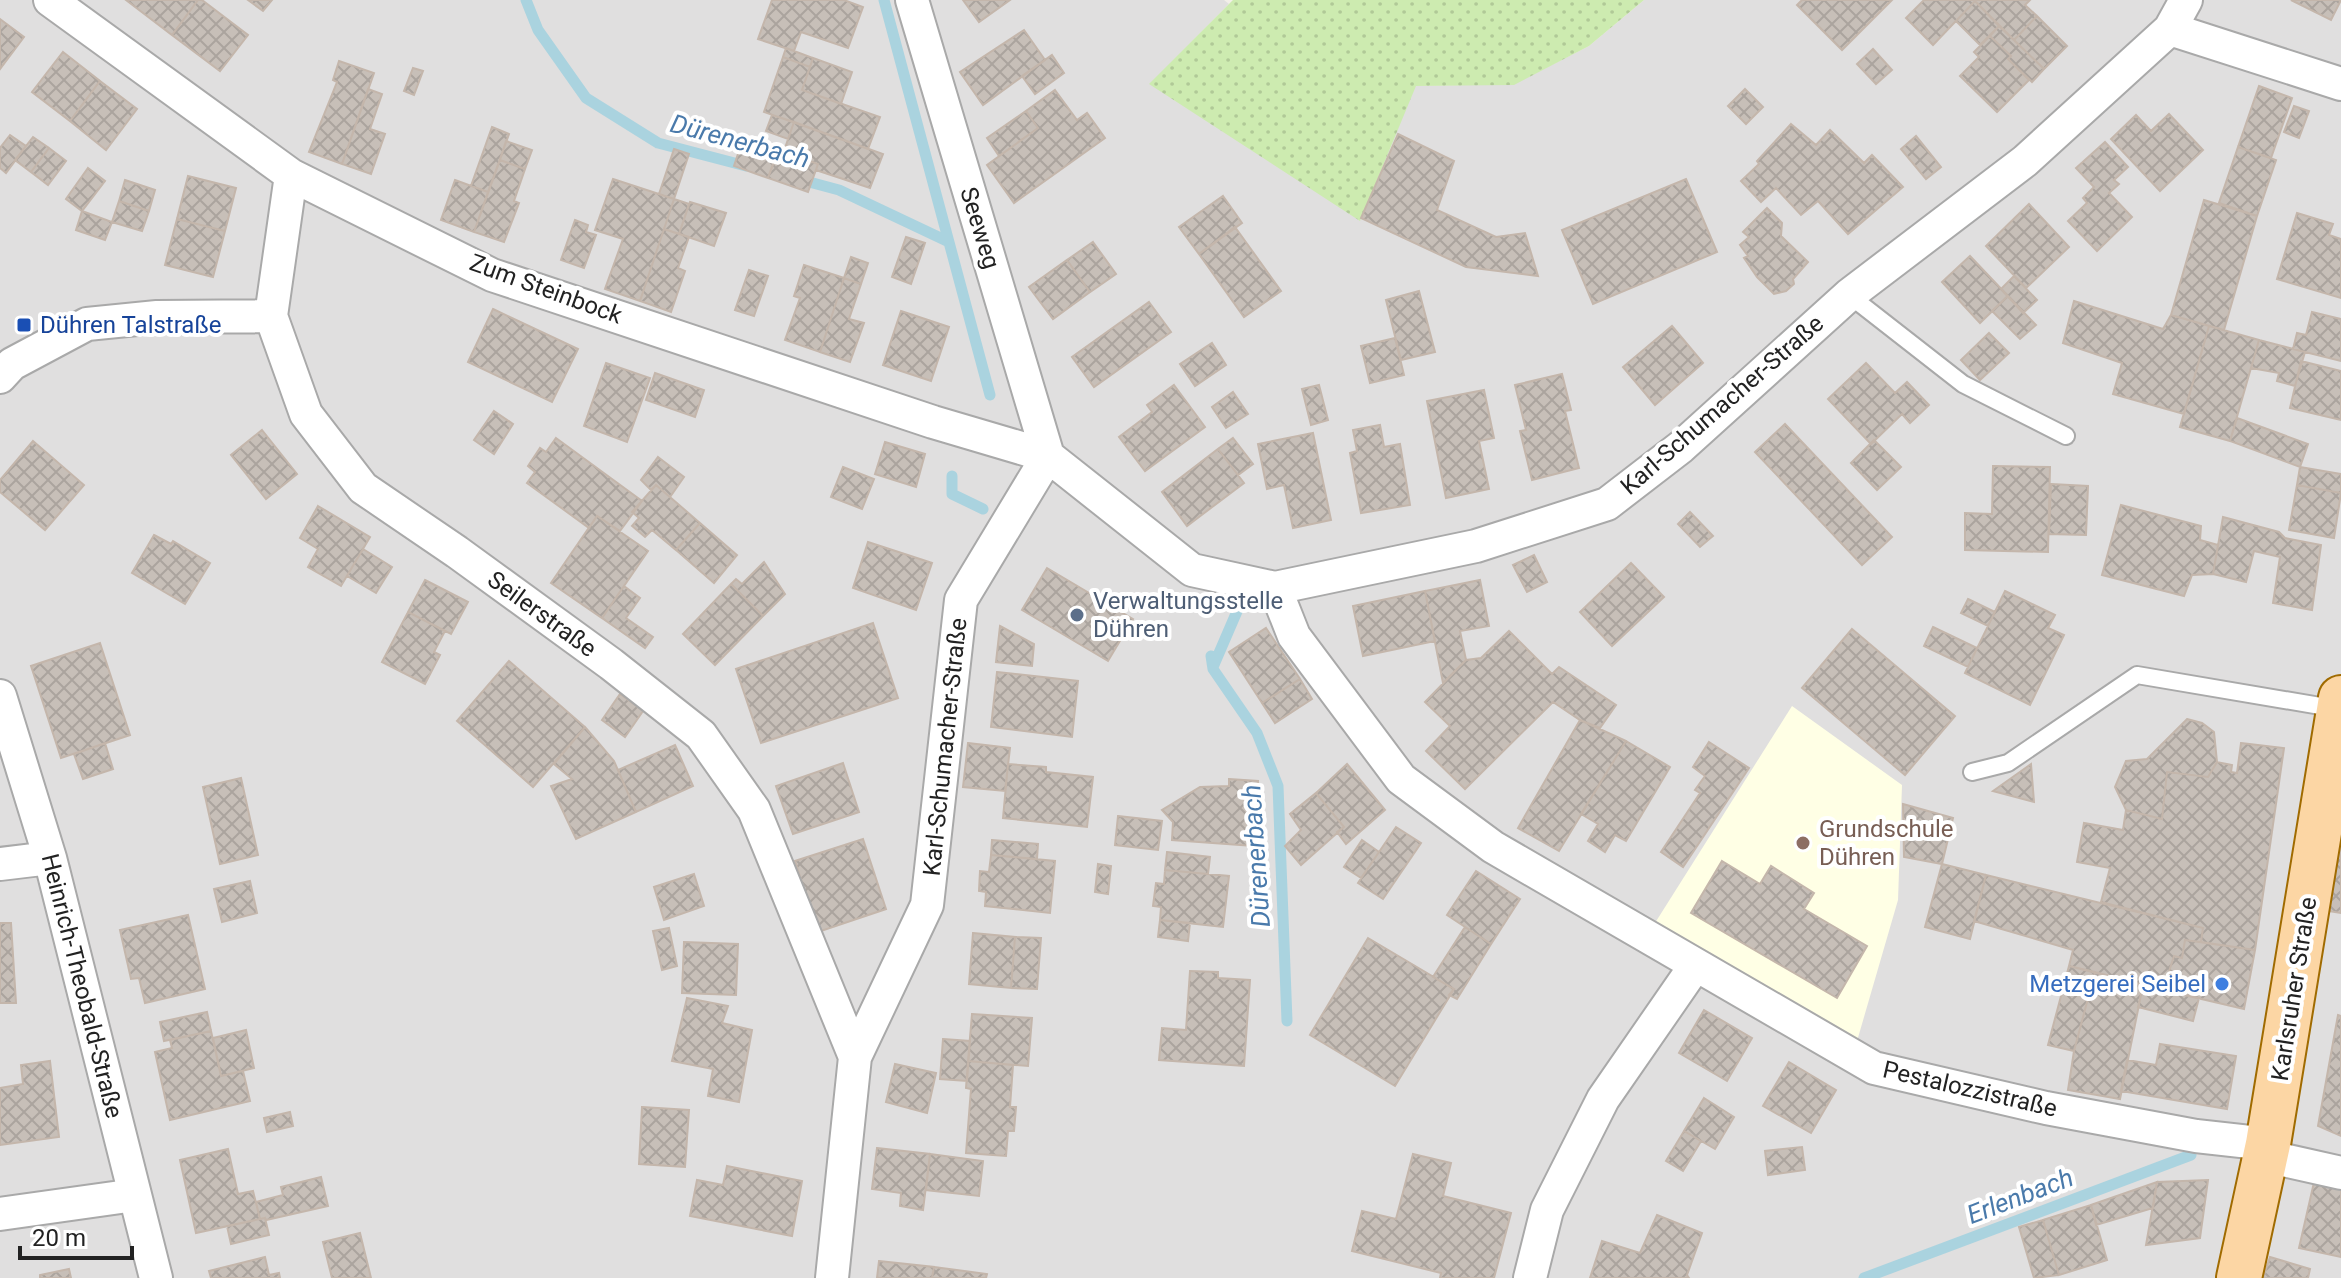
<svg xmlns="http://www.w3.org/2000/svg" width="2341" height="1278" viewBox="0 0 2341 1278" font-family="Roboto,sans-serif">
	<defs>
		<pattern id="grass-dots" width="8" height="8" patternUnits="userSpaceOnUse" patternTransform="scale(2)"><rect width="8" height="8" fill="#cdebb0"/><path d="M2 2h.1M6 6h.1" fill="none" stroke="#b0c997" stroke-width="1.8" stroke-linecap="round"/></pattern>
		<pattern id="building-cross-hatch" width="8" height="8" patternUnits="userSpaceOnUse" patternTransform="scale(2)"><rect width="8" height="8" fill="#c7bfb8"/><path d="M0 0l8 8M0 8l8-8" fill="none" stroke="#aba49e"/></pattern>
	</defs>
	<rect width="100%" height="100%" fill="#f2efe9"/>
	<!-- residential -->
	<path fill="#e0dfdf" d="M0,0h1224l5,4 -79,80 266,2 98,-2 75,-38 55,-46h697v1278h-2341z"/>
	<!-- education -->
	<path fill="#ffffe5" d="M1792,706l110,79 -4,115 -43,148 -200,-125z"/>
	<!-- grass -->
	<path fill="url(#grass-dots)" d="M1233,0h411l-55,46 -75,39 -98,1 -56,135 -211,-137z"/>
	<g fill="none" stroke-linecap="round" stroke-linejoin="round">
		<!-- stream -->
		<path stroke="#aad3df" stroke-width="11" d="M526,0l12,30 48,68 72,45 88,23
			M884,0l106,395
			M798,179l41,11 110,52
			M952,476v18l31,15
			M1211,656l2,13 44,64 21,53 9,235
			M1213,667l25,-58
			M1864,1278l327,-123"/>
	</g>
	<!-- building -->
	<path fill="url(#building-cross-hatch)" stroke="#c4b6ab" stroke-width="2" d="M126,0h72l-26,35z
		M198,0h4l46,35 -28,36 -48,-36z
		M248,0h24l-9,11z
		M772,0h72l19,7 -15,41 -47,-16 -7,19 -36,-12z
		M963,0h47l-31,22z
		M1802,0h90l-50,50 -45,-45z
		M1924,0h49l2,1 -42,44 -27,-27z
		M1976,0h54l-5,5 12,11 -23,24 -39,-39z
		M2291,0h50l-10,20z
		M1975,1l24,25 -19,19 -24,-24z
		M2037,16l30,30 -23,23 -30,-29z
		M0,19l24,18 -24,32z
		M1999,26l45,43 -12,13 -24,-23 3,-3 -21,-20z
		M1024,30l21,30 -62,45 -23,-33z
		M1990,36l21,20 -3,3 21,21 -32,32 -37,-36 19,-19 -5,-5z
		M786,48l27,10 -3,9 -27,-10z
		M1873,49l19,21 -16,14 -19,-20z
		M63,52l37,29 -30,40 -38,-29z
		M1052,55l12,18 -29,21 -13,-18z
		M783,57l27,10 -8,23 78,27 -12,32 -104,-37z
		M813,58l39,14 -11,32 -39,-14z
		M339,61l35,12 -32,91 -33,-12 28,-70 -4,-2z
		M413,68l10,3 -9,24 -10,-4z
		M100,81l37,28 -31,41 -36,-29z
		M2259,86l33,12 -21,60 -33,-11z
		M368,89l14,5 -12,35 15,5 -14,40 -29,-10z
		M1745,89l18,18 -17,17 -18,-18z
		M1055,90l22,30 10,-7 18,25 -91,65 -27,-38 51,-37 -12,-17z
		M2294,106l15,5 -10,27 -15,-6z
		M1026,111l12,17 -39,28 -12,-18z
		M2169,114l34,36 -43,41 -49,-52 25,-24 15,16z
		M772,115l22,7 -6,17 -22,-8z
		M794,122l89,32 -13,34 -54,-18 2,-6 -34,-13z
		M1791,124l25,21 14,-15 34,33 8,-8 31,32 -55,47 -30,-33 -17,14 -25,-27 -15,14 -20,-21 18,-17 -2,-3z
		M492,127l17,7 -21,58 -17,-6z
		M1398,134l56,27 -17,49 59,27 29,-4 13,43 -72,-9 -105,-49z
		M10,135l16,11 -20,27 -6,-5v-20z
		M1916,136l25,31 -15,12 -25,-30z
		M33,137l16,11 -18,24 -16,-12z
		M506,141l26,9 -7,19 -25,-9z
		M742,142l35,12 -9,24 -34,-12z
		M2105,142l23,25 -14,13 5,4 -10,9 23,24 -35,34 -29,-30 19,-18 -4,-5 11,-11 -18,-19z
		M2238,147l38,13 -19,56 -38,-13z
		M49,148l17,13 -18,24 -17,-13z
		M674,149l15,5 -15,45 -15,-5z
		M778,150l40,14 -10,28 -40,-14z
		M500,160l25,9 -11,32 5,2 -15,39 -30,-10z
		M88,168l17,13 -23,30 -16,-12z
		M188,176l48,12 -11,43 -48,-12z
		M613,179l61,20 -34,102 -35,-12 18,-50 -28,-9z
		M1686,179l31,73 -124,52 -31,-74z
		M125,180l30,10 -6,21 -30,-10z
		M455,180l33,12 -14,40 -33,-12z
		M1223,196l19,27 -43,31 -20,-27z
		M674,199l15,5 -10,30 -15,-5z
		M2204,200l53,16 -33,114 -53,-15z
		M119,201l30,10 -7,20 -30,-9z
		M690,202l36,11 -12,33 -35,-12z
		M2029,204l40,43 -43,41 -40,-42z
		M1767,208l15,15 -1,13 27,26 -15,17 1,5 -8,7 -12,3 -17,-17 -13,-19 4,-2 -8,-11 9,-8 -6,-5z
		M82,211l30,11 -7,18 -29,-10z
		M2297,213l36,11 -4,11 12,4v59l-64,-19z
		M177,219l48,12 -12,46 -48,-12z
		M575,220l13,5 -2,7 10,3 -12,33 -23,-8z
		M1235,227l46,64 -37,26 -45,-63z
		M664,229l25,8 -11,31 7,3 -14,41 -31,-11z
		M906,237l19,6 -14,41 -19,-7z
		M1093,242l23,32 -26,18 -23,-32z
		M1970,256l38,40 -28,27 -38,-41z
		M851,257l17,6 -7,21 -17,-6z
		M1067,260l23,32 -37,27 -24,-32z
		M804,265l40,13 -24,74 -35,-12 15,-42 -6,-2z
		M749,270l19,6 -14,40 -19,-6z
		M2014,276l23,24 -14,13 -22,-24z
		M844,278l17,6 -12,35 15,4 -14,39 -30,-10z
		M1419,291l16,61 -34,8 -15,-60z
		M2008,296l28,29 -16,14 -28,-28z
		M2074,301l89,28 8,-14 38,11 -25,88 -71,-20 9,-31 -59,-20z
		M1149,302l22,30 -77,55 -22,-30z
		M493,309l85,40 -26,53 -84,-40z
		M901,311l48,16 -18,54 -48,-16z
		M2312,312l29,7v42l-48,-12 4,-16 9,2z
		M1672,326l31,37 -48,42 -32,-38z
		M2209,326l50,14 -29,101 -50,-14z
		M1989,333l20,20 -29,27 -19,-20z
		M1395,338l9,37 -34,8 -9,-37z
		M2259,340l46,12 -10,34 -18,-5 2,-8 -28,-5z
		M1212,343l14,22 -31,21 -15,-22z
		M2301,361l40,10v49l-51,-12z
		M606,363l44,15 -23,64 -43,-16z
		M1866,363l29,30 12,-11 22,23 -19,18 -8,-9 -31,30 -43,-45z
		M655,373l49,17 -9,27 -49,-17z
		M1562,374l9,36 -6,1 14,57 -47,12 -12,-49 6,-1 -11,-45z
		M1174,385l31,42 -60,44 -26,-34 33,-25 -5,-7z
		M1319,385l9,35 -17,5 -9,-36z
		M1484,390l10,48 -15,3 10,48 -43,9 -19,-97z
		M1233,392l15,22 -22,14 -14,-21z
		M494,411l19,13 -19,30 -20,-14z
		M2237,418l71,26 -8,23 -70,-26z
		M1785,424l107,113 -30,28 -107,-113z
		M1380,425l4,22 16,-3 10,61 -49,8 -11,-60 7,-2 -4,-21z
		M262,430l35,44 -31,25 -35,-44z
		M1313,433l18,87 -38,8 -9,-43 -17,4 -9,-45z
		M556,438l86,63 -22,30 -23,-15 -8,12 -62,-45 8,-11 -7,-6 12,-18 6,4z
		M1233,438l20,26 -15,11 -20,-26z
		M1874,440l27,27 -24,23 -26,-27z
		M33,441l51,44 -39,45 -45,-38v-12z
		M885,442l40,12 -9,33 -41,-13z
		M1218,449l26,34 -57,43 -25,-34z
		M658,457l26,20 -14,20 -14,-12 -5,5 -10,-10z
		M1993,466l57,1 -2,85 -83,-2v-37l27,1z
		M843,467l31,12 -12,30 -31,-12z
		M2300,467l41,7v19l-44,-8z
		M2051,484l37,2 -2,49 -37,-1z
		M656,485l44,38 -24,27 -24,-20 -7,7 -13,-11 7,-8 -7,-6z
		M2297,485l44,8 -7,45 -45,-8z
		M2121,505l80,21 -1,14 18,5 -5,29 -21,1 -8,21 -82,-21z
		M318,506l52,31 -29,49 -33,-19 10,-18 -18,-11z
		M1690,512l23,24 -13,11 -22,-23z
		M597,516l51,35 -46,67 -51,-35z
		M2223,517l56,15 6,6 36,7 -9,65 -39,-7 7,-46 -26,-6 -8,31 -33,-8z
		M700,523l37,32 -23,28 -38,-33z
		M154,535l17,9 2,-3 37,22 -25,41 -53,-31z
		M868,542l64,21 -16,47 -63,-22z
		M363,549l29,18 -16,26 -29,-17z
		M1534,555l13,27 -20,10 -14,-27z
		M764,562l21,32 -22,22 -32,-32 5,-5 6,5z
		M1631,563l33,34 -52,49 -32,-34z
		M1047,568l86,51 -25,42 -86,-51z
		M425,580l43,22 -17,32 -43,-22z
		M1480,580l9,46 -29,5 6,29 -23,23 -18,-92z
		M731,584l32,32 -48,49 -32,-31z
		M624,586l16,12 -14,20 27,19 -8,11 -43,-30z
		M1425,591l10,50 -72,15 -10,-50z
		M2005,591l50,24 -7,13 16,7 -34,70 -65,-32z
		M1968,599l27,13 -7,14 -27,-13z
		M408,612l37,19 -11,21 6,3 -15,29 -43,-22z
		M873,623l25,75 -137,45 -25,-74z
		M1000,626l34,18 -2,22 -36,-4z
		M1933,627l44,21 -9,19 -44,-21z
		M1266,628l34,51 -38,24 -33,-51z
		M1852,629l103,87 -50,59 -103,-87z
		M1509,631l43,43 7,-7 57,38 -16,23 -20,-8 -27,-18 -88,87 -39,-38 24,-25 -25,-24 41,-42 15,-2z
		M100,643l30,92 -69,23 -30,-92z
		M509,661l76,66 -52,60 -76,-66z
		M997,672l81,9 -6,56 -81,-10z
		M1300,679l12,20 -37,24 -13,-20z
		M620,694l23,17 -18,26 -23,-17z
		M2187,719l15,4 12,9 3,30 -9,15 -41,-5 -5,47 -36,-9 -11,-23 11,-26 21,-2z
		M1580,720l46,21 -67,110 -41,-23z
		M585,727l29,34 22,51 -60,27 -25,-53 21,-7 -18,-15z
		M1626,741l44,26 -44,74 -11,-6 -10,17 -17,-11 10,-17 -17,-10z
		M1709,742l40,26 -66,99 -22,-15 39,-59 -5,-3 10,-14 -12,-9z
		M105,743l8,26 -30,10 -9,-25z
		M968,743l42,5 -5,43 -42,-4z
		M2241,743l43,5 -29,202 -54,-8 2,-14 -102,-26 9,-34 -33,-6 7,-39 39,7 3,-20 36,9 5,-47 41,5 9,-15 15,3 -1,7 6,1z
		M675,745l18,41 -57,26 -18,-42z
		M843,763l16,49 -66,22 -17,-48z
		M1008,764l38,3v5l47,5 -6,50 -84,-9z
		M1347,764l38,46 -39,34 -9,-12 7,-5 -28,-34z
		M2031,764l3,38 -41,-11z
		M241,778l17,77 -38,9 -17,-77z
		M1229,779l29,2 -5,65 -81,-6 1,-18 -11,-12 38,-23 29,-1z
		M1316,793l28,34 -43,38 -16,-19 16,-16 -11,-16z
		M1903,804l50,14 -11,46 -38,-7z
		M1118,816l44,5 -4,29 -43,-5z
		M1396,827l25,16 -38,56 -25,-16z
		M2334,837l7,1v75l-19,-3z
		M863,839l23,70 -68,23 -23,-71z
		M992,840l46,4 -1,15 -46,-4z
		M1362,840l17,12 -18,26 -17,-11z
		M1167,852l43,5 -2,17 -43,-4z
		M991,855l64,6 -5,52 -65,-7 1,-14 -7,-1 1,-20 9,1z
		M1722,861l38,23 11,-18 43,27 -10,16 63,37 -30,52 -146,-85z
		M1098,864l13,2 -3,28 -13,-2z
		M1942,864l44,11 -16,64 -45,-12z
		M1165,870l64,6 -6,51 -63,-7 1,-13 -8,-1 3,-23 8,1z
		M1476,871l44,28 -29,45 -44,-29z
		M694,874l10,32 -40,14 -10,-33z
		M1986,875l217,53 -2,14 -16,-2 -3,18 -8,-2 -11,34 -94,-24 4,-16 -99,-29z
		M250,881l7,32 -35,9 -8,-33z
		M188,915l17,74 -60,14 -6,-25 -8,1 -11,-49z
		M1160,920l30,3 -2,18 -30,-4z
		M0,923h11l5,80h-16z
		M1465,927l26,17 -34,55 -8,-4 5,-6 -21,-12z
		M669,928l8,38 -15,4 -9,-39z
		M973,933l42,4 -4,51 -42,-4z
		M1015,937l26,1 -4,51 -26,-1z
		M1368,938l86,51 -59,97 -85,-51z
		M2185,940l70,10 -11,59 -81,-19 11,-34 8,2z
		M684,942l54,2 -2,51 -54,-2z
		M2069,966l26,6 -21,79 -26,-6z
		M1190,971l28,1v6l32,2 -6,86 -85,-6 3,-32 24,2z
		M2095,972l48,13 -23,114 -52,-9 6,-39z
		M2143,985l56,13 -6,23 -55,-14z
		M687,998l41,8 -6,17 30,7 -13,72 -31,-6 5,-27 -41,-8z
		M1704,1010l48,28 -25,43 -48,-28z
		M207,1012l4,19 -47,10 -4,-19z
		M972,1014l60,4 -4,48 -60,-5z
		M2338,1015l3,1v120l-23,-10z
		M246,1030l8,38 -33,8 -8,-38z
		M211,1031l10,45 22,-5 7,30 -80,19 -15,-68 17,-4 -2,-8z
		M943,1039l27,2 -3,40 -27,-2z
		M2160,1044l76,12 -9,53 -106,-18 6,-31 29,5z
		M50,1061l9,76 -59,8v-57l23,-4 -2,-19z
		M968,1061l45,4 -3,42h6l-2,24h-6l-2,25 -40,-3 5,-64 -5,-1z
		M1789,1062l47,28 -25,43 -48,-27z
		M895,1064l41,9 -9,40 -41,-11z
		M1704,1098l30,19 -19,32 -31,-18z
		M642,1107l47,3 -4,57 -46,-3z
		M290,1112l3,14 -26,6 -3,-14z
		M1684,1131l17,10 -18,30 -17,-10z
		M1802,1147l3,23 -37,5 -3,-24z
		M877,1148l53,6 -7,56 -23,-4 1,-13 -29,-4z
		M228,1149l10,45 15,-3 7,28 -64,14 -16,-73z
		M930,1154l53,7 -4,35 -53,-6z
		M1413,1154l38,9 -8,33 68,17 -17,65h-54l1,-5 -89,-22 10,-40 34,8z
		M727,1166l75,15 -10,55 -102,-20 7,-36 26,5z
		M321,1177l7,29 -62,14 -1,-2 -5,1 -4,-17 27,-7 -2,-8z
		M2315,1178l26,6v73l-42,-9z
		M2208,1180l-8,58 -54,7 11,-63z
		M2157,1182l-4,26 -57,17 -5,-20z
		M2091,1205l16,55 -48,15 -16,-55z
		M1657,1215l45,18 -15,42 2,3h-99l12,-37 38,12z
		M265,1218l4,17 -38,9 -4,-18z
		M2043,1220l16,55 -25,3 -15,-51z
		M360,1233l11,45h-39l-9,-36z
		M265,1257l4,18 10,-2 1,5h-69l-2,-7z
		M2270,1257l40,12 -2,9h-45z
		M879,1261l55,6 -2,11h-55z
		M934,1267l53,7 -1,4h-54z
		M69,1269l2,9h-31v-3z"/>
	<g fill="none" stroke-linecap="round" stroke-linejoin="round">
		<defs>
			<path id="service" d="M1849,295l114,89 103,52
				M1972,772l36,-9 129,-88 201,34"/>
			<path id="minor" d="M50,0l241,175 201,100 441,147 115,34 144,114 83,18 201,-42 131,-42 74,-57 168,-152 176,-134 145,-132 16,-29
				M912,0l136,456
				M2170,29l171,55
				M291,175l-20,141 35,98 57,74 94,64 154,112 90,71 53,75 101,247
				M0,377l12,-13 75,-40 70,-7 114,-1
				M1275,588l19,48 107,143 92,68 381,221 172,40 150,28 72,8
				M0,696l50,162 106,420
				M0,864l50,-6
				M2266,1156l75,17
				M0,1214l135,-19
				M832,1278l23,-221 72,-152 34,-305 87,-144
				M1530,1278l17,-68 56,-111 92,-133"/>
			<path id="primary" d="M2239,1278l29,-134 73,-446"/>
		</defs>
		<!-- service casing -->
		<use href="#service" stroke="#a9a9a9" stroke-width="20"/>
		<!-- minor casing -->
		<use href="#minor" stroke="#a9a9a9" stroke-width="36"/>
		<!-- primary casing -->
		<use href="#primary" stroke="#a06b00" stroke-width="48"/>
		<!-- service -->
		<use href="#service" stroke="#fff" stroke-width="16"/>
		<!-- minor -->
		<use href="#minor" stroke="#fff" stroke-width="32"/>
		<!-- primary -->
		<use href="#primary" stroke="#fcd6a4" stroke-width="44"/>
	</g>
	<!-- markers -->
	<rect fill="#1a4fb4" stroke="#fff" stroke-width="3" x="16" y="317" width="16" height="16" rx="4"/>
	<circle fill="#5c6f8a" stroke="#fff" stroke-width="3" cx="1077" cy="615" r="8"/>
	<circle fill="#8d6e63" stroke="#fff" stroke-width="3" cx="1803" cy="843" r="8"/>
	<circle fill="#3f7fe0" stroke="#fff" stroke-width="3" cx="2222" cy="984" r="8"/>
	<g text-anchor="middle" stroke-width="8" stroke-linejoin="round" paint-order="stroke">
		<!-- street labels -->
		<g font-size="24" fill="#222" stroke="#fff">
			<text transform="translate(980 228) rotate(73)" y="8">Seeweg</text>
			<text transform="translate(546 289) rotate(20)" y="8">Zum Steinbock</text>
			<text transform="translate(1722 405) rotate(-41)" y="8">Karl-Schumacher-Straße</text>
			<text transform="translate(542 614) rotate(36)" y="8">Seilerstraße</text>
			<text transform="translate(945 747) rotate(-84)" y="8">Karl-Schumacher-Straße</text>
			<text transform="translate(82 986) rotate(76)" y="8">Heinrich-Theobald-Straße</text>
			<text transform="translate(2294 989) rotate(-81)" y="8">Karlsruher Straße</text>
			<text transform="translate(1970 1089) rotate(13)" y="8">Pestalozzistraße</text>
		</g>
		<!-- transit labels -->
		<g font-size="24" fill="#164399" stroke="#fff" text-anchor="start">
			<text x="40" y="333">Dühren Talstraße</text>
		</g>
		<!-- service labels -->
		<g font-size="24" fill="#4e5e75" stroke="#fff" text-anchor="start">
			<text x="1093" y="609">Verwaltungsstelle<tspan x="1093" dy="28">Dühren</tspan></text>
		</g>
		<!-- education labels -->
		<g font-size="24" fill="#785e54" stroke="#fff" text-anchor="start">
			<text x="1819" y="837">Grundschule<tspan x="1819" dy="28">Dühren</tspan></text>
		</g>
		<!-- shop labels -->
		<g font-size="24" fill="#366cbe" stroke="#fff" text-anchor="end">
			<text x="2206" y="992">Metzgerei Seibel</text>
		</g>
		<!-- water labels -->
		<g font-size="26" font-style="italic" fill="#4a7aab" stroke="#fff">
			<text transform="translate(740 141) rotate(15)" y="9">Dürenerbach</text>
			<text transform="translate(1256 856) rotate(-94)" y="9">Dürenerbach</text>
			<text transform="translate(2020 1196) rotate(-21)" y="9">Erlenbach</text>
		</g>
	</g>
	<!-- scale -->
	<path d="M20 1246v12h112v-12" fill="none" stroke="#222222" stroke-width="4"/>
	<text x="32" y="1246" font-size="24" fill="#222222" stroke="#ffffff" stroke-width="6" paint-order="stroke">20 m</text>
</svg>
